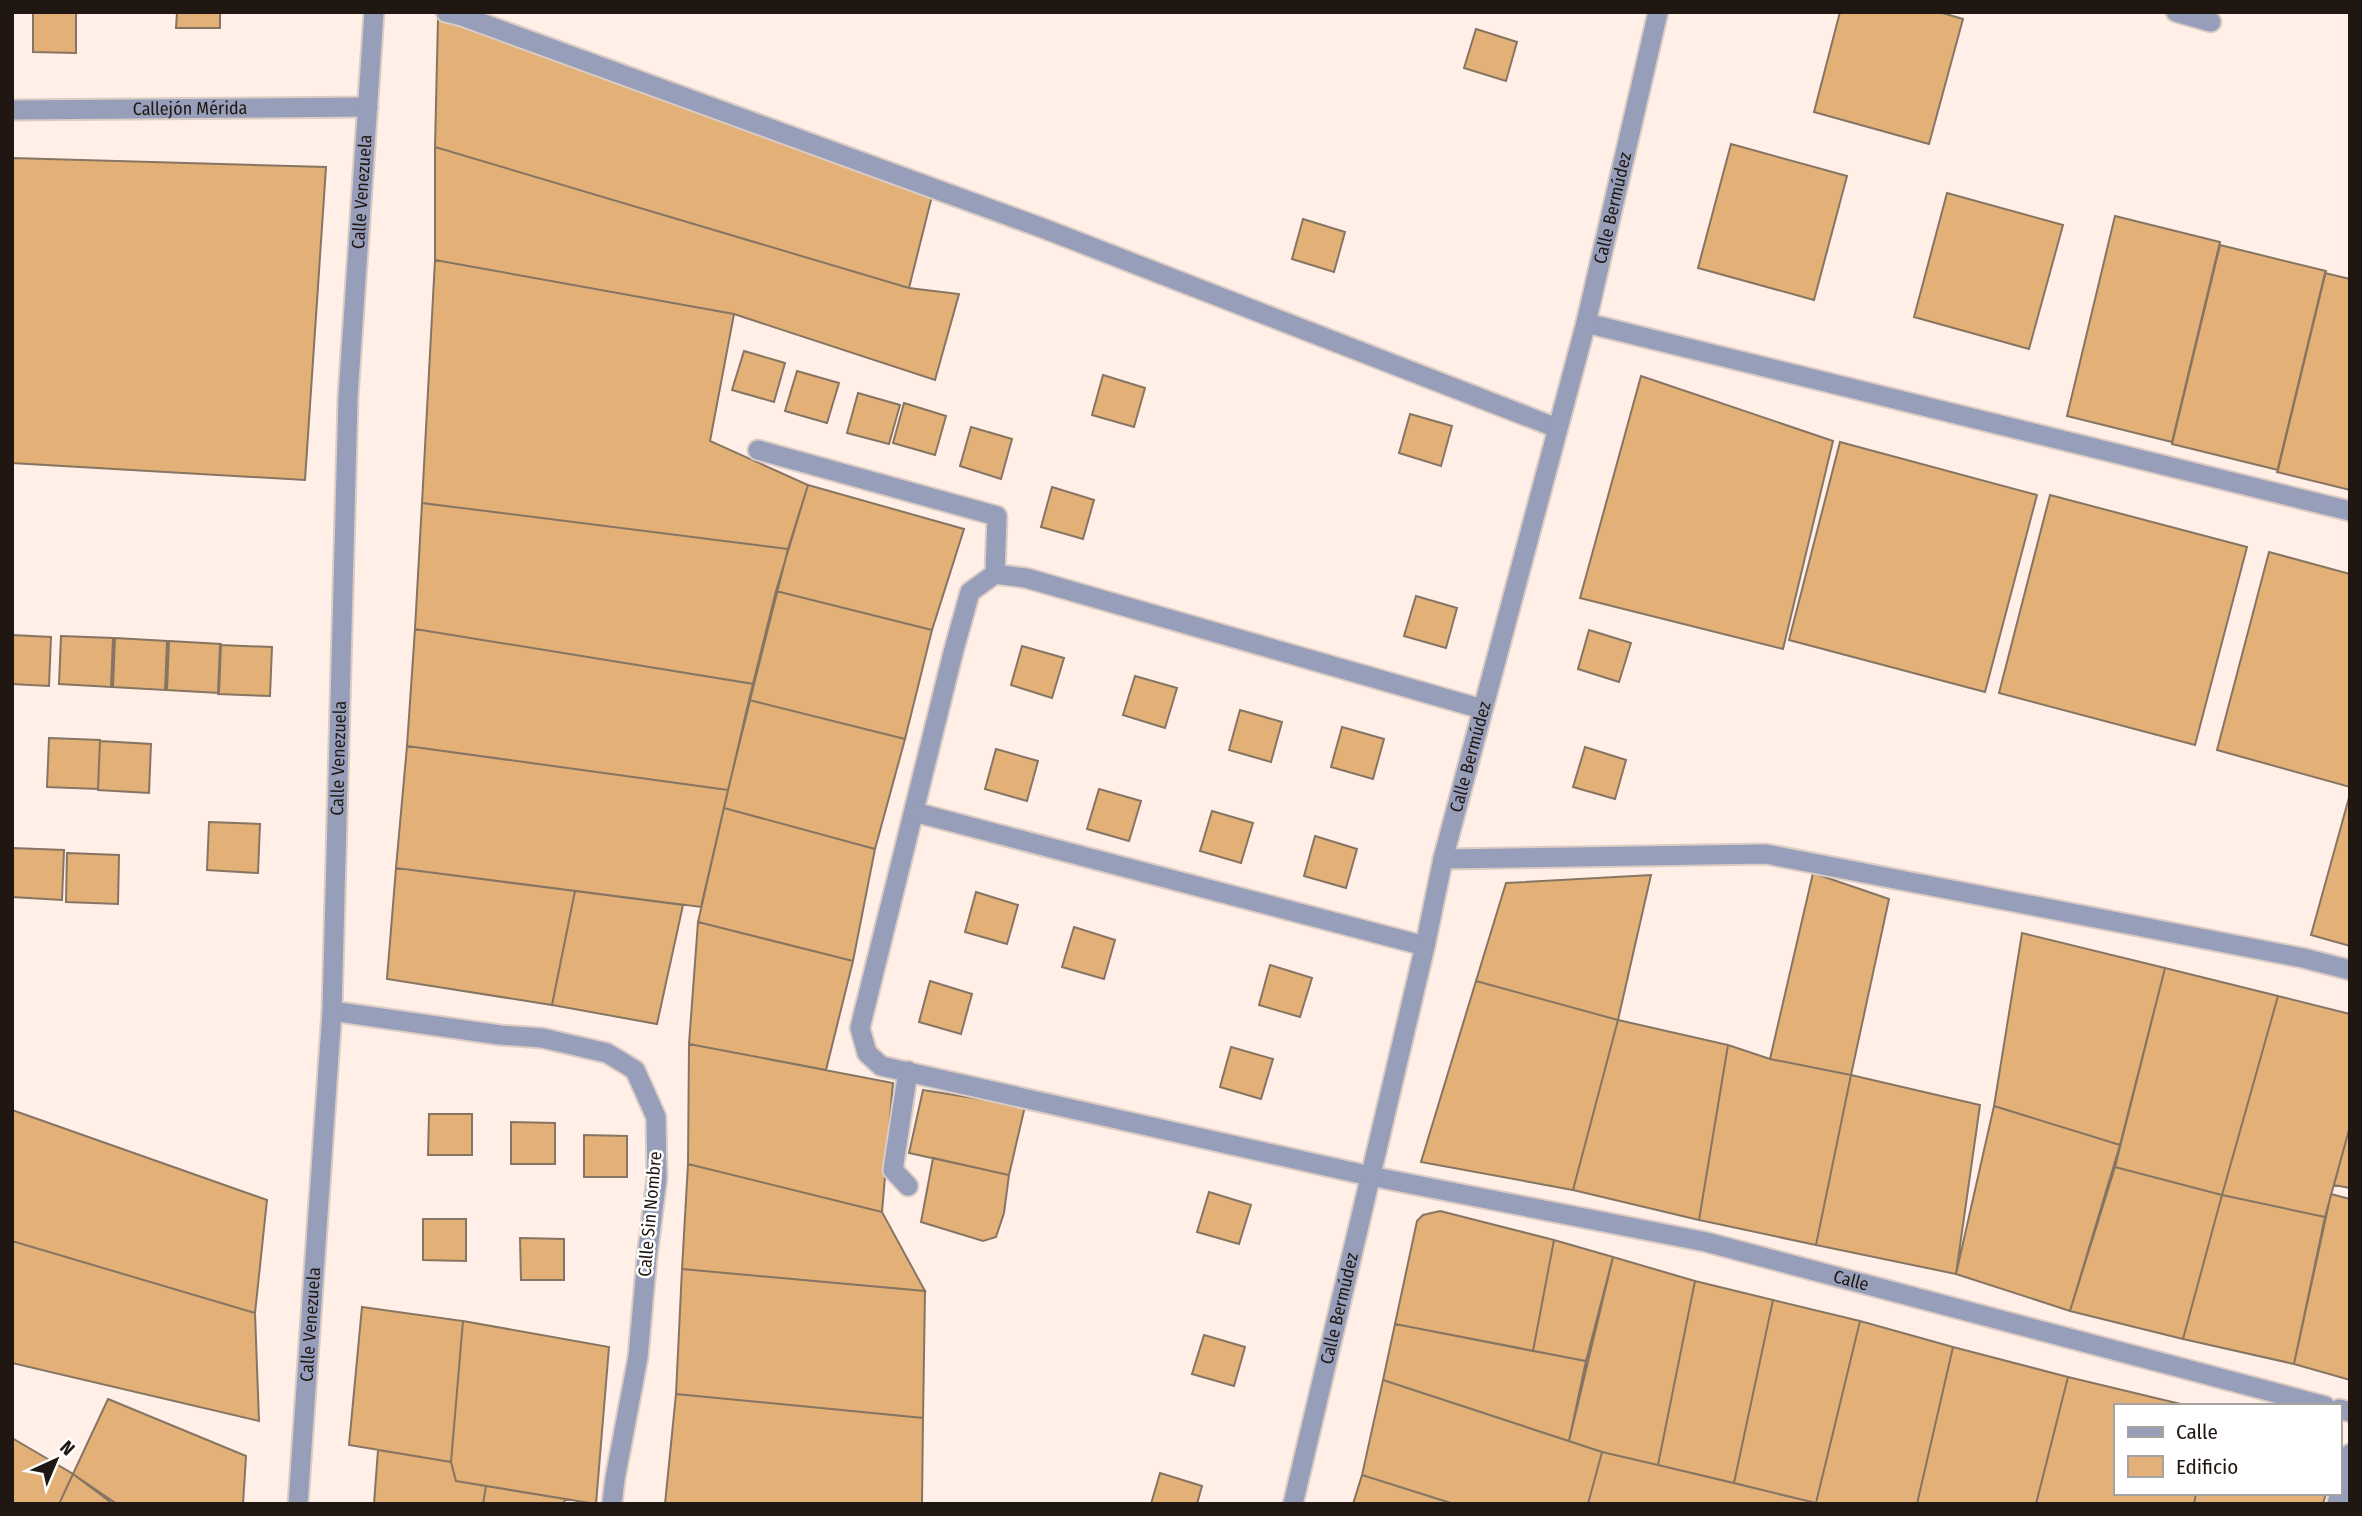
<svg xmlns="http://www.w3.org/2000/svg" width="2362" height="1516" viewBox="0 0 2362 1516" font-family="'Fira Sans Condensed',sans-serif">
	<rect width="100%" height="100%" fill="#ffefe6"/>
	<!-- building -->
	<path fill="#e3b077" stroke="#867562" stroke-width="2" d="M33,12h43v41l-43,-1z
		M177,12h43v16h-44z
		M1840,12h99l24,7 -34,125 -115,-32z
		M438,18l494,178 -23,92 -474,-141z
		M1476,29l41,13 -11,39 -42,-13z
		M1731,144l116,32 -33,124 -116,-32z
		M435,147l474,141 50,6 -24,86 -201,-66 -299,-54z
		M12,158l314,9 -21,313 -293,-17z
		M1947,193l116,32 -34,124 -115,-32z
		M2115,216l105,26 -48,200 -105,-26z
		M1303,219l42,13 -11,40 -42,-13z
		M2220,245l106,26 -48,199 -106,-26z
		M435,260l299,54 -24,127 98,44 -20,64 -366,-46z
		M2325,273l25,6v211l-73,-18z
		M744,351l41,12 -11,39 -42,-12z
		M797,371l42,12 -12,40 -42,-12z
		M1103,375l42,13 -11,39 -42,-12z
		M1641,376l192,65 -50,208 -203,-51z
		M858,393l42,12 -11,39 -42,-11z
		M904,403l42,13 -11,39 -42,-12z
		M1410,414l42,12 -11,40 -42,-13z
		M971,427l41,12 -11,40 -41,-13z
		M1840,442l197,53 -52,197 -196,-52z
		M808,485l156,44 -32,101 -156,-39z
		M1052,487l42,13 -11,39 -42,-12z
		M2050,495l197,52 -52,198 -196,-52z
		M422,503l366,46 -34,135 -339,-55z
		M2269,552l81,22v213l-133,-37z
		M776,591l156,39 -27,109 -156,-39z
		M1416,596l41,12 -11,40 -42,-12z
		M415,629l339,55 -26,106 -321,-44z
		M1589,630l42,13 -12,39 -41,-13z
		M12,635l39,2 -2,49 -37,-2z
		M61,636l52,2 -2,49 -52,-3z
		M115,638l52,3 -2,49 -52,-3z
		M169,641l52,3 -2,49 -52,-3z
		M220,645l52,2 -2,49 -52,-2z
		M1022,646l42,12 -12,40 -41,-13z
		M1135,676l42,12 -12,40 -42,-13z
		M749,700l156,39 -30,110 -151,-41z
		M1240,710l42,12 -11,40 -42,-12z
		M1342,727l42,12 -11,40 -42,-12z
		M49,738l51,2 -2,49 -51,-2z
		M100,741l51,3 -2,49 -51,-3z
		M407,746l321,44 -27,117 -305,-39z
		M1585,747l41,13 -11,39 -42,-12z
		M996,749l42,12 -11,40 -42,-12z
		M1099,789l42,12 -12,40 -42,-12z
		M2350,794v152l-39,-11z
		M724,808l151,41 -22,112 -155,-39z
		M1212,811l41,12 -12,40 -41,-12z
		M209,822l51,2 -2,49 -51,-3z
		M1315,836l42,13 -11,39 -42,-12z
		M12,848l52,2 -2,50 -50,-3z
		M67,853l52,2 -1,49 -52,-2z
		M396,868l179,23 -23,114 -165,-26z
		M1813,873l76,26 -38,176 -81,-16z
		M1651,875l-33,145 -142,-39 30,-98z
		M575,891l108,14 -26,119 -105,-19z
		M976,892l42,13 -11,39 -42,-12z
		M698,922l155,39 -27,109 -137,-26z
		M1074,927l41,13 -11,39 -42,-12z
		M2022,933l143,35 -45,177 -126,-39z
		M1270,965l42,13 -12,39 -41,-12z
		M2165,968l113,28 -56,199 -107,-28z
		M930,981l42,13 -11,40 -42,-12z
		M1476,981l142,39 -45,170 -152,-28z
		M2278,996l72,18v112l-25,91 -103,-22z
		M1618,1020l110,25 -29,175 -126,-30z
		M689,1044l204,39 -11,129 -194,-48z
		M1728,1045l42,14 81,16 -35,170 -117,-25z
		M1231,1047l42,12 -12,40 -41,-12z
		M1851,1075l129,30 -24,169 -140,-29z
		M923,1090l102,16 -16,69 -100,-22z
		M1994,1106l126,39 -50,166 -114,-37z
		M12,1110l255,90 -12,113 -243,-72z
		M429,1114h43v41h-44z
		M511,1122l44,1v41h-44z
		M2350,1126v62l-16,-3z
		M584,1135l43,1v41h-43z
		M933,1158l76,17 -5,38 -8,24 -13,4 -62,-19z
		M688,1164l194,48 43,79 -243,-22z
		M2115,1167l107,28 -39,144 -113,-28z
		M1209,1192l42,13 -12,39 -42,-12z
		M2331,1194l19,5v181l-56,-16z
		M2222,1195l103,22 -31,147 -111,-25z
		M1440,1211l114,29 -21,111 -138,-27 22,-103 6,-6z
		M423,1219h43v42l-43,-1z
		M520,1238l44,1v41h-43z
		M1554,1240l59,17 -27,104 -53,-10z
		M12,1241l243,72 4,108 -247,-58z
		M1613,1257l82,24 -37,184 -56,-13 -33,-11z
		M682,1269l243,22 -2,127 -247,-24z
		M1695,1281l78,19 -39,183 -76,-18z
		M1773,1300l87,21 -44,182 -82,-20z
		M362,1307l101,14 -12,141 -102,-17z
		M463,1321l146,26 -13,157 -140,-23 -5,-19z
		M1860,1321l93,26 -36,157 -101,-1z
		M1395,1324l191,37 -17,80 -186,-61z
		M1204,1335l41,12 -11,39 -42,-12z
		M1953,1347l115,30 -32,127h-119z
		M2068,1377l121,29h-74v87h81l-2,11h-158z
		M1383,1380l219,72 -14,52h-134l-92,-29z
		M676,1394l247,24 -1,86h-257z
		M108,1399l138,57 -3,48h-126l-44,-30z
		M12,1438l61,36 -14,30h-47z
		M378,1450l73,12 5,19 30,5 -3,18h-109z
		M1602,1452l56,13 158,38 -228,1z
		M1160,1473l42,13 -5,18h-46z
		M73,1474l40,30h-54z
		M1362,1475l92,29h-101z
		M486,1486l79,13 -1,5h-81z
		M2196,1493h130l-3,11h-129z"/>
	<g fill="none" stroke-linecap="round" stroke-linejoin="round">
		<defs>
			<g id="minor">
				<path d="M446,12l16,4 583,213 512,199"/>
				<path d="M2176,12l35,10"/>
				<path id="s1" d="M12,110l356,-3"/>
				<path d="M1586,323l764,188"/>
				<path d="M758,450l239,66 -2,58"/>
				<path id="s2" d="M1482,709l-456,-131 -31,-4 -25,18 -17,61 -93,375 7,25 14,13 489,110 336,66 619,164"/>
				<path d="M914,812l511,134"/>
				<path d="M1443,859l323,-5 537,104 47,12"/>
				<path d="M332,1011l168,24 42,3 65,15 28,17 21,47 1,61 -10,79 -9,100 -23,122 -3,25"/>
				<path d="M908,1071l-15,99 15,16"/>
				<path d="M2339,1409l11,3"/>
				<path id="s3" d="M298,1504l34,-493 16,-614 26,-385"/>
				<path id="s4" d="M1293,1504l132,-558 18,-87 143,-536 72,-311"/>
				<path d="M2337,1504l13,-50"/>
			</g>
		</defs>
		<!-- minor casing -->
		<use href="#minor" stroke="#dbccc4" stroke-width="23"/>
		<!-- minor -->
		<use href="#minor" stroke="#979eba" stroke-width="19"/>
	</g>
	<g text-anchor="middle" stroke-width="5" stroke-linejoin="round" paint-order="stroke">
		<!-- street labels -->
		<g font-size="18" fill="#201712" stroke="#fff">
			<text dy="6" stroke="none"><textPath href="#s1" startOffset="178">Callejón Mérida</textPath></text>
			<text dy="6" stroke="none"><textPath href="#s3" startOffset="1314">Calle Venezuela</textPath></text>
			<text dy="6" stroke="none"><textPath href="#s4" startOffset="1335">Calle Bermúdez</textPath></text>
			<text dy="6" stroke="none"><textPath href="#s4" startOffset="768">Calle Bermúdez</textPath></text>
			<text dy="6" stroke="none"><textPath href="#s3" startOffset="747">Calle Venezuela</textPath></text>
			<text transform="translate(650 1214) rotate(-85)" y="6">Calle Sin Nombre</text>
			<text dy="6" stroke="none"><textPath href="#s2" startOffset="2025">Calle</textPath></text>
			<text dy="6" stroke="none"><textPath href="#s4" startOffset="201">Calle Bermúdez</textPath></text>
			<text dy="6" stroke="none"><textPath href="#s3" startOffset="180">Calle Venezuela</textPath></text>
		</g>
	</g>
	<!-- border -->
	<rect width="2362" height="1516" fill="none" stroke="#201712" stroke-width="28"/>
	<!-- legend -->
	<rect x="2114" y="1404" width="228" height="91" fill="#ffffff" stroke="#a6a2a0" stroke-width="2"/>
	<rect x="2128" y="1427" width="35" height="10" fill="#979eba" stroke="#a6a2a0" stroke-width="2"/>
	<text x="2176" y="1439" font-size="21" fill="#201712">Calle</text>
	<rect x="2128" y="1456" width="35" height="21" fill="#e3b077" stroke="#a6a2a0" stroke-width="2"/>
	<text x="2176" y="1474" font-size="21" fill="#201712">Edificio</text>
	<!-- north arrow -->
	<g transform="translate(56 1460) rotate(44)" stroke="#ffffff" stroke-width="5" paint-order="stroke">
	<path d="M0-5L12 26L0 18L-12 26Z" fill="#201712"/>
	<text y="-10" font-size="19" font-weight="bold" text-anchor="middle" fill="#201712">N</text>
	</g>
</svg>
